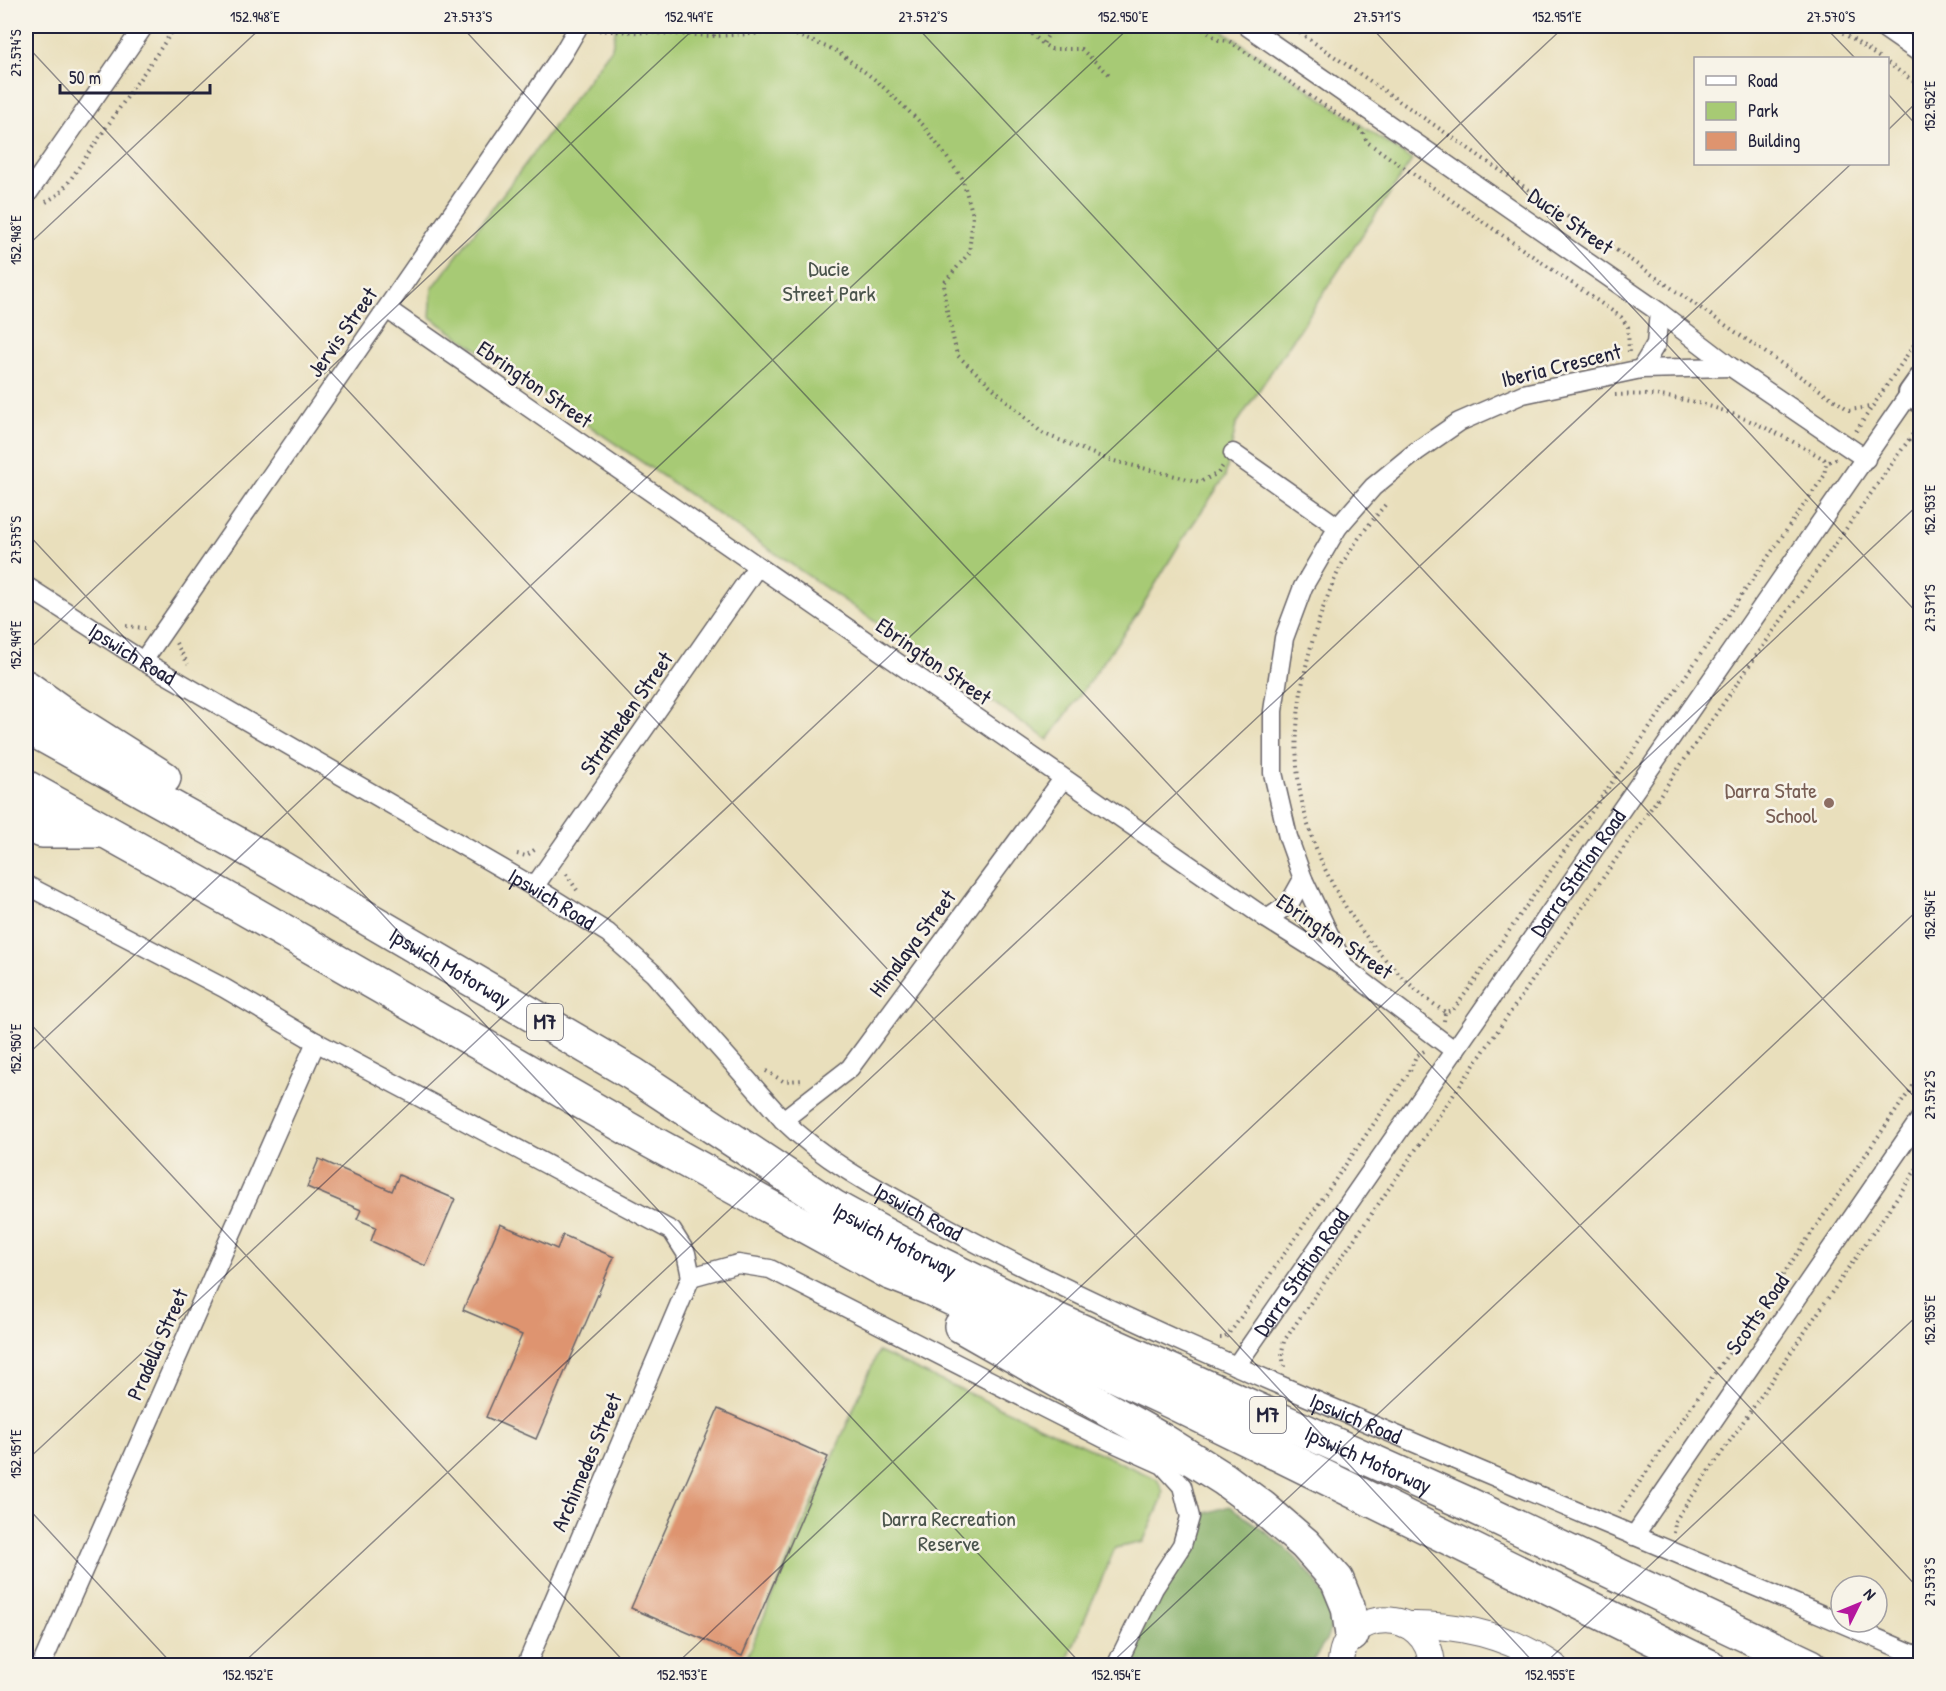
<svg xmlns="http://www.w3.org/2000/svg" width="1946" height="1691" viewBox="0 0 1946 1691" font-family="'Patrick Hand',sans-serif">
	<rect width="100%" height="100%" fill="#f7f3e8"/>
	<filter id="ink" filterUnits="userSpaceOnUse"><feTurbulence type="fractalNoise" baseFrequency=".0167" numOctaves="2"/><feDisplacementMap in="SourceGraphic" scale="12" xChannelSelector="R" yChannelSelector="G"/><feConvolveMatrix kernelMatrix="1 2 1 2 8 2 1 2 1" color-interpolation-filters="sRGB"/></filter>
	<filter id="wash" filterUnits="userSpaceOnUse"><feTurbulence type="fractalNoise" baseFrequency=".008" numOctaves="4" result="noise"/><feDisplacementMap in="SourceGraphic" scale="24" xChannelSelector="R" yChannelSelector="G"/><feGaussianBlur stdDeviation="1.35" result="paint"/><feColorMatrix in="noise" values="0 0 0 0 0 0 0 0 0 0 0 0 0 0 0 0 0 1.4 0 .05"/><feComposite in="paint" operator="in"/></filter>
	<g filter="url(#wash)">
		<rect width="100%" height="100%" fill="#e9dfbc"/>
		<!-- green -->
		<path fill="#a7ca74" stroke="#647658" stroke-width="1.5" d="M616,26h600l196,134 -176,265 -11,52 -43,63 -44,73 -90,127 -618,-423 2,-28 180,-241z
			M878,1352l279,127 6,13 -2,10 -18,40 -28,6 -50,117h-322z"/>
		<!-- forest -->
		<path fill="#85ae66" stroke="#546850" stroke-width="1.5" d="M1230,1506c37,27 105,71 100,123 -2,12 -14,26 -20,36l-184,1c11,-23 19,-47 32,-68 19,-32 35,-46 47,-85z"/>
		<g id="blocks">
			<!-- building -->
			<path fill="#de946f" d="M319,1159l73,32 7,-16 56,24 -29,67 -55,-25 5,-14 -19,-8 4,-9 -54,-23z
				M500,1224l57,25 6,-14 51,22 -78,182 -50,-22 36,-82 -59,-25z
				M718,1409l110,48 -86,199 -111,-48z"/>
		</g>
	</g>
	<g filter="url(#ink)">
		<use href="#blocks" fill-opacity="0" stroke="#686468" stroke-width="1.5"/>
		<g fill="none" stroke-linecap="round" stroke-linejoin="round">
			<defs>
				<g id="minor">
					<path d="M1247,26l412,286 72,55 135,92"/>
					<path d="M1881,26l39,27"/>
					<path d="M26,196l118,-170"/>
					<path d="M387,309l880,610 78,49 110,83"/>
					<path d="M1641,369l15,-25 3,-32"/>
					<path d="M1233,453l105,74"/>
					<path id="s1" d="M26,586l117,75 391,226 74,46 46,41 129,146c42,41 91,67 142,95 85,48 172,89 261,129 243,108 490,207 734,313"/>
					<path d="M143,661l420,-608 14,-24 -1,-3"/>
					<path d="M26,885l198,103 92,54 356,189 14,22 5,24"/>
					<path d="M534,887l223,-320"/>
					<path d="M1267,919l22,-15 14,-25"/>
					<path d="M1345,968l-42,-89 -15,-42 -15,-64v-62l11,-73 19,-51 35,-60 35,-40 44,-36 42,-29 64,-28 118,-25 90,-2"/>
					<path d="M783,1120l67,-52 213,-289"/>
					<path d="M691,1277l47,-13 32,5 333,169 60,27 19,21 8,31 -8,28 -28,43 -38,78"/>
					<path id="s2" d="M1236,1366l674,-973"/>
					<path d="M1634,1536l286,-417"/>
					<path d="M41,1666l275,-624"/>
					<path d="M526,1666l165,-389"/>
				</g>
				<path id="tertiary" d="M1920,379l-10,14 10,8"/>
				<path id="secondary" d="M1409,1625c53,-1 100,11 145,41
					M1341,1666c-1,-60 88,-62 91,0"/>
				<g id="motorway">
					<path d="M26,687l45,32 93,59"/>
					<path id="s3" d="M26,726l257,143 350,205 201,133 86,47 106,52 440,197 345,163"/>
					<path d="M26,787l216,120 397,228 251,138 41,16 241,113 537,264"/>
					<path d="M26,823l16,8h58"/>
					<path d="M961,1326l201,114 62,39 38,28 43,37 32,36 11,27 4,28"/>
				</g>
			</defs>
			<!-- minor casing -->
			<use href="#minor" stroke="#686468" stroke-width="21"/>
			<!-- tertiary casing -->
			<use href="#tertiary" stroke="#686468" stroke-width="26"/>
			<!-- secondary casing -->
			<use href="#secondary" stroke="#686468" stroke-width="28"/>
			<!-- motorway casing -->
			<use href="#motorway" stroke="#686468" stroke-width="36"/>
			<!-- path -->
			<path stroke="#686468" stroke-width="4" stroke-dasharray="1.5 4.5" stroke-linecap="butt" d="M1023,26l20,18
				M1053,26l-10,18 8,5h30l31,28
				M1198,26l21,14 10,1 133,90 5,11 254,175 7,10 1,26
				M1290,26l559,384 21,-3
				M1833,26l47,32
				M593,30l121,6 74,-4 49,19 41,31 45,43 39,53 11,37 -4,38 -25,30 1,18 12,54 85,78 64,26 94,23 18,-9 5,-7
				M714,36v-10
				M1888,63l32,23
				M46,202l13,-8 9,-11 108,-157
				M26,226l10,-14
				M1615,395c78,-5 143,26 209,64l2,4
				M1856,431l64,-95
				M1385,505c-17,21 -35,42 -47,67 -27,59 -45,129 -41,194 6,94 71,194 148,246
				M126,626l19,2
				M176,643l12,21
				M517,854l9,2 11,-8
				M566,874l11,16
				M1444,1021l1,-9 8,-2 18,-24 353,-510 2,-13 10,-4
				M766,1071l17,10 21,-1
				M1220,1338h5l9,-11 176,-256 6,-15 10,-6
				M1284,1367l-2,-15 2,-11 465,-675 171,-242
				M1619,1512l301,-436
				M1674,1533l1,-12 245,-357"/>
			<!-- minor -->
			<use href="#minor" stroke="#fff" stroke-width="18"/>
			<!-- tertiary -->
			<use href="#tertiary" stroke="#fff" stroke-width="22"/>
			<!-- secondary -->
			<use href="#secondary" stroke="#fff" stroke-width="26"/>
			<!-- motorway -->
			<use href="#motorway" stroke="#fff" stroke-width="33"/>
		</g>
	</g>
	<!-- ticks -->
	<path fill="none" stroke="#22223b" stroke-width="1.5" stroke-opacity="0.45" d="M461,26l1459,1564M916,26l1004,1077M1370,26l550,590M1824,26l31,32M26,45l1511,1621M1888,94l32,35M1888,130l32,-31M26,247l237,-221M26,532l1057,1134M26,652l671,-626M26,1019l602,647M26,1056l1105,-1030M26,1461l1539,-1435M26,1506l148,160M240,1666l1611,-1502M674,1666l1246,-1163M1108,1666l812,-758M1542,1666l378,-353"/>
	<!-- markers -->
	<circle fill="#8d6e63" stroke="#f7f3e8" stroke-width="2" cx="1829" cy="803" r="6"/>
	<g text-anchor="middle" stroke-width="5" stroke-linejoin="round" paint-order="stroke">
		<!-- shield labels -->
		<g fill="#f7f3e8" stroke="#62616f" stroke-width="1.5">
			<rect x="527" y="1004" width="36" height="36" rx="4.5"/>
			<rect x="1250" y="1397" width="36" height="36" rx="4.5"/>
		</g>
		<g font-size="21" font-weight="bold" fill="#22223b">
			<text x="545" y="1029">M7</text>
			<text x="1268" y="1422">M7</text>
		</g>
		<!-- street labels -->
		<g font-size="22" fill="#22223b" stroke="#f7f3e8">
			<text transform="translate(1571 221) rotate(35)" y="8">Ducie Street</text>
			<text transform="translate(342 332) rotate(-55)" y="8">Jervis Street</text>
			<text transform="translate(1561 365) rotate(-14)" y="8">Iberia Crescent</text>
			<text transform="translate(535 384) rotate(35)" y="8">Ebrington Street</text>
			<text dy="8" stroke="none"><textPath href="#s1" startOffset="126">Ipswich Road</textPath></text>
			<text transform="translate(934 661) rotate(35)" y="8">Ebrington Street</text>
			<text transform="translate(626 713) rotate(-55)" y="8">Stratheden Street</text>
			<text dy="8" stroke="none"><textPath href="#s2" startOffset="600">Darra Station Road</textPath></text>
			<text dy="8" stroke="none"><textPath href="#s1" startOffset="612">Ipswich Road</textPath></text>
			<text transform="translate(1335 936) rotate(34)" y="8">Ebrington Street</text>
			<text transform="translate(912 943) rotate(-53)" y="8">Himalaya Street</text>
			<text dy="8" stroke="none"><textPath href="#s3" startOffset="488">Ipswich Motorway</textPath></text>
			<text dy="8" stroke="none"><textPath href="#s1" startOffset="1098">Ipswich Road</textPath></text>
			<text dy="8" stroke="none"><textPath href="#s3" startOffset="1010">Ipswich Motorway</textPath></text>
			<text dy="8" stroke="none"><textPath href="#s2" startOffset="114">Darra Station Road</textPath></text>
			<text transform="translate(1757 1314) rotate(-55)" y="8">Scotts Road</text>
			<text transform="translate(157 1344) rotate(-66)" y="8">Pradella Street</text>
			<text dy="8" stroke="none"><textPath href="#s1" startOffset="1582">Ipswich Road</textPath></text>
			<text dy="8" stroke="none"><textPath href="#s3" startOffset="1532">Ipswich Motorway</textPath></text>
			<text transform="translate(586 1462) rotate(-67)" y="8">Archimedes Street</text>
		</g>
		<!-- park labels -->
		<g font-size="22" fill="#4a544c" stroke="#f7f3e8">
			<text x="829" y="276">Ducie<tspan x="829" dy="25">Street Park</tspan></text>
			<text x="949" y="1526">Darra Recreation<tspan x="949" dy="25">Reserve</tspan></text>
		</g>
		<!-- education labels -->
		<g font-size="22" fill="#785e54" stroke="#f7f3e8" text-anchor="end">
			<text x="1817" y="798">Darra State<tspan x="1817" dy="25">School</tspan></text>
		</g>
	</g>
	<!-- margin -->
	<rect width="1946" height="1691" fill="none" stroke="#f7f3e8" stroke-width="66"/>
	<!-- legend -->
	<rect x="1694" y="57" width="195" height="108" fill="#f7f3e8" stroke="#a29fa3" stroke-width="1.5"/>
	<rect x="1706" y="76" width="30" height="9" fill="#ffffff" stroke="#a29fa3" stroke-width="1.5"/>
	<text x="1748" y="87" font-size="18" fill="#22223b">Road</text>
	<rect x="1706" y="102" width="30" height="18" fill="#a7ca74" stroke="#a29fa3" stroke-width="1.5"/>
	<text x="1748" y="117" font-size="18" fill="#22223b">Park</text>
	<rect x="1706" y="132" width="30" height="18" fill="#de946f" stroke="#a29fa3" stroke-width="1.5"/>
	<text x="1748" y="147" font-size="18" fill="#22223b">Building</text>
	<!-- north arrow -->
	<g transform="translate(1859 1604) rotate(47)"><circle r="28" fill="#f7f3e8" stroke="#a29fa3" stroke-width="1.5"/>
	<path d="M0-4.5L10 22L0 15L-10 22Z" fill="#b5179e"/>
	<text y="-9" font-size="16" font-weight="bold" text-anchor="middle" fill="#22223b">N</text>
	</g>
	<!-- scale -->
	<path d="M60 84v9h150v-9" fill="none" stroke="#22223b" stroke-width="3"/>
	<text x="69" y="84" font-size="18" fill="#22223b" stroke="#f7f3e8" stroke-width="4.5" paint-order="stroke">50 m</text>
	<rect x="33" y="33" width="1880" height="1625" fill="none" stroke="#22223b" stroke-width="2"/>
	<g font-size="15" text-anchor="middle" fill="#22223b">
		<text x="255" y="22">152.948°E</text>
		<text x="468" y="22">27.573°S</text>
		<text x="689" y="22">152.949°E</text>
		<text x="923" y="22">27.572°S</text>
		<text x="1123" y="22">152.950°E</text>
		<text x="1377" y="22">27.571°S</text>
		<text x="1557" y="22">152.951°E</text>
		<text x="1831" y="22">27.570°S</text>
		<text transform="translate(16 53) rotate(-90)" y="5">27.574°S</text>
		<text transform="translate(1930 106) rotate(-90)" y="5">152.952°E</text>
		<text transform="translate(16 240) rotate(-90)" y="5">152.948°E</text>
		<text transform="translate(1930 510) rotate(-90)" y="5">152.953°E</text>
		<text transform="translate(16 540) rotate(-90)" y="5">27.575°S</text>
		<text transform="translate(1930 608) rotate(-90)" y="5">27.571°S</text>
		<text transform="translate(16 645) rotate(-90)" y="5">152.949°E</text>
		<text transform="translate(1930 915) rotate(-90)" y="5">152.954°E</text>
		<text transform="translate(16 1049) rotate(-90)" y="5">152.950°E</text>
		<text transform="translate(1930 1095) rotate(-90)" y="5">27.572°S</text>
		<text transform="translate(1930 1320) rotate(-90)" y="5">152.955°E</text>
		<text transform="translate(16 1454) rotate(-90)" y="5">152.951°E</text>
		<text transform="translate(1930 1582) rotate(-90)" y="5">27.573°S</text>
		<text x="248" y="1680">152.952°E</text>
		<text x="682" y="1680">152.953°E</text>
		<text x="1116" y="1680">152.954°E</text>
		<text x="1550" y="1680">152.955°E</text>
	</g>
</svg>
